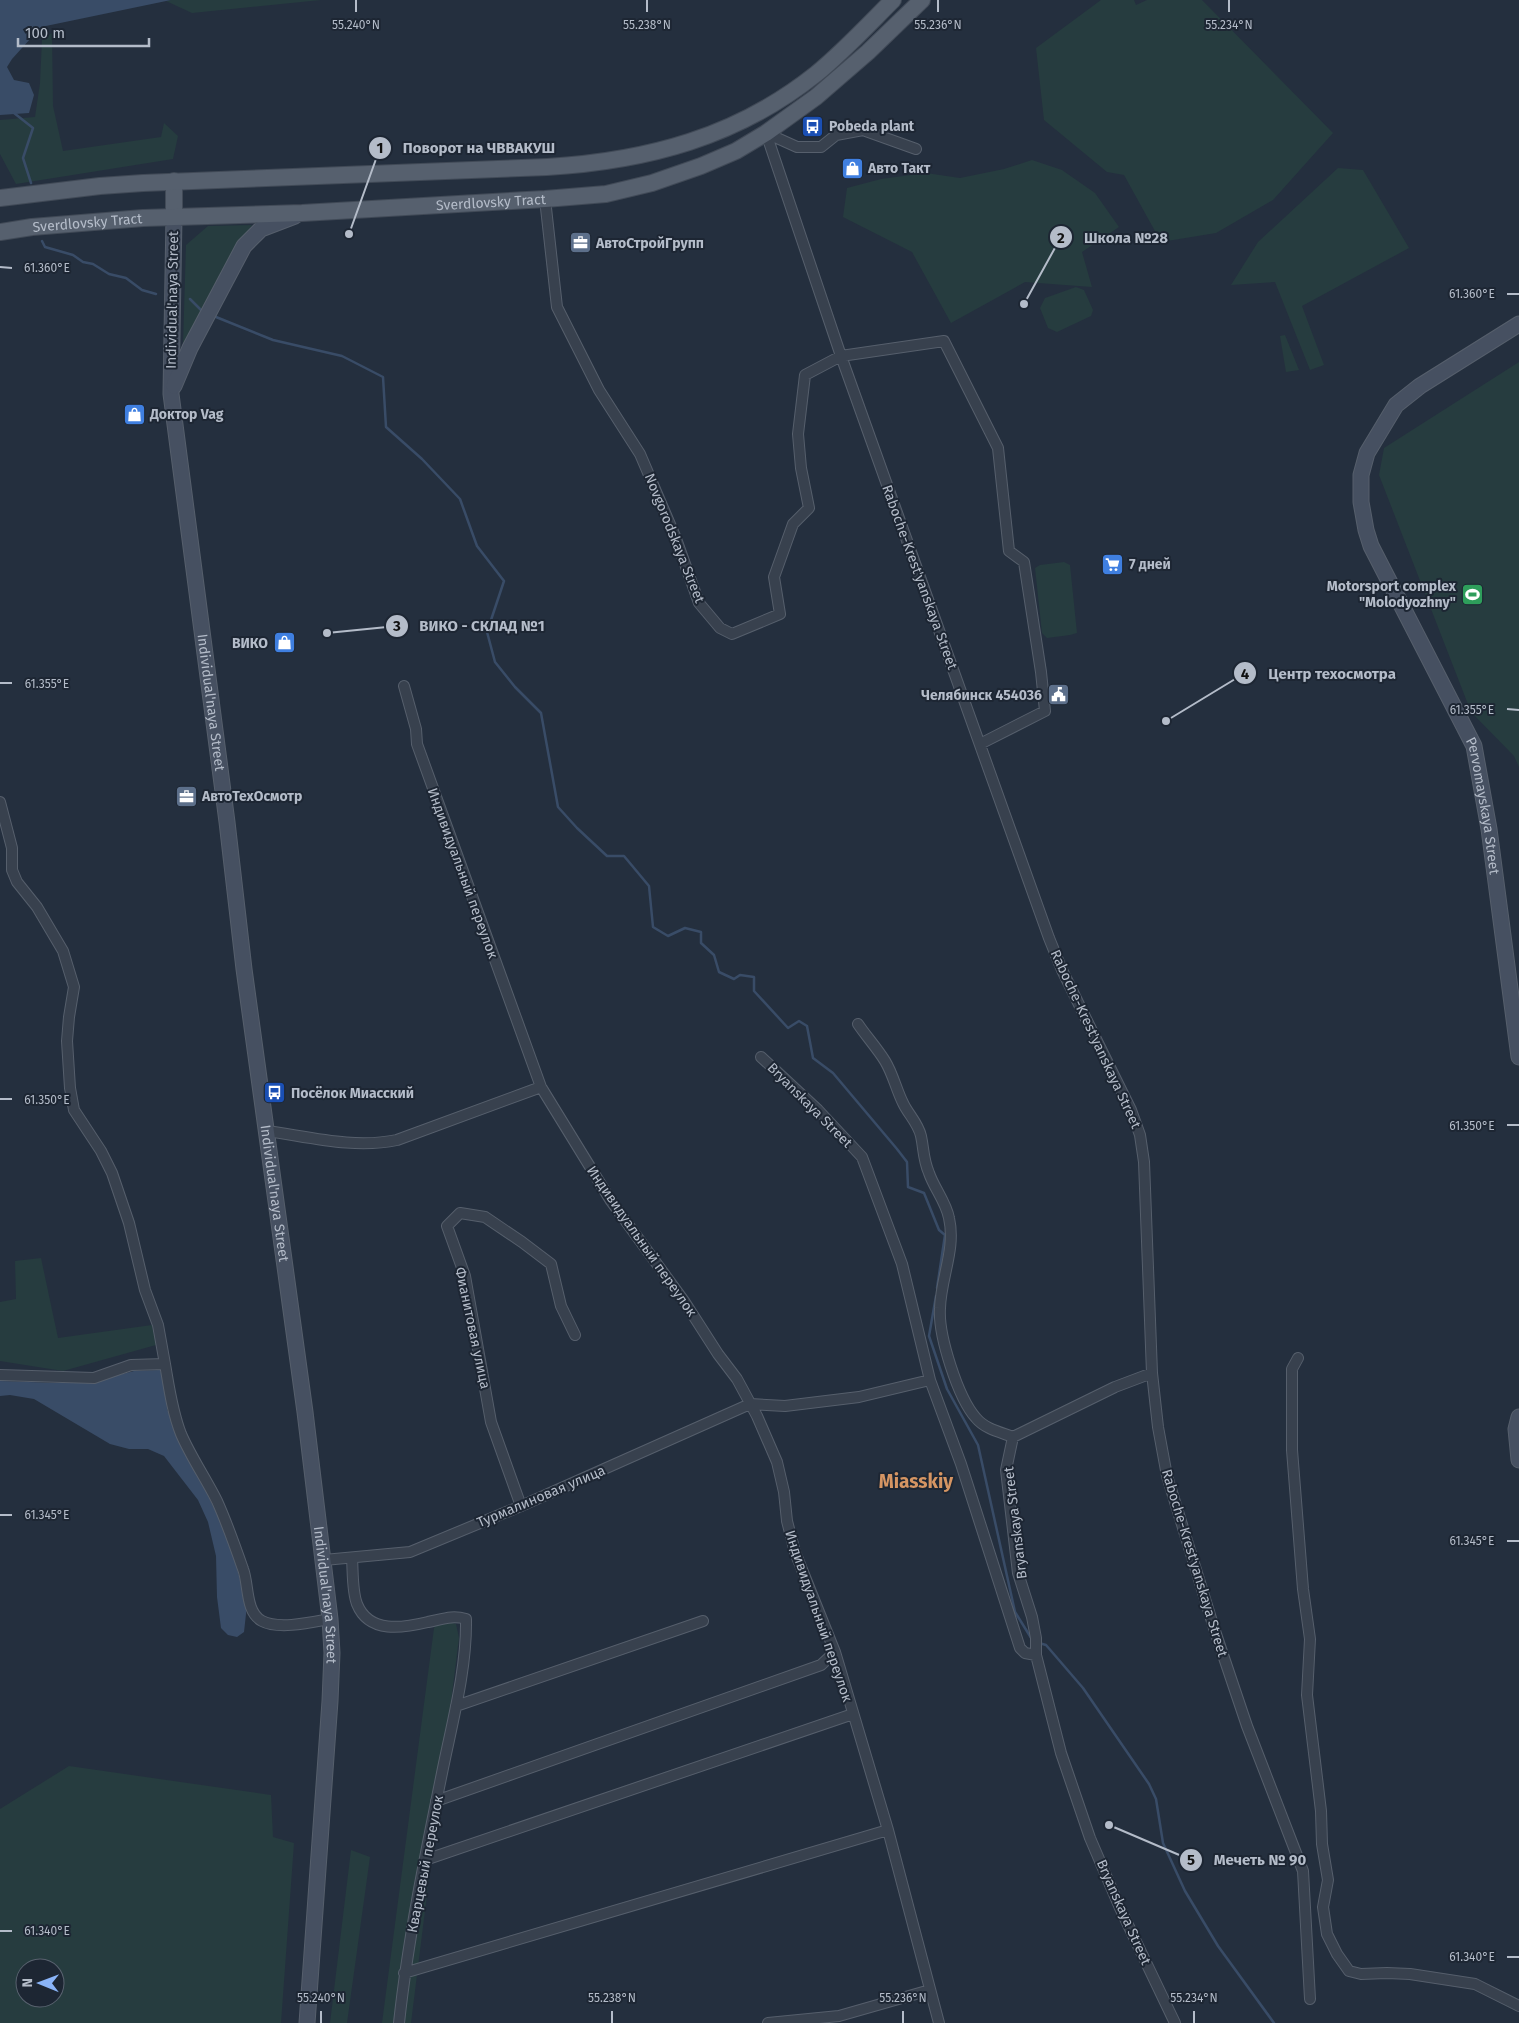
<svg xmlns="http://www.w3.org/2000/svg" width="1519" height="2023" viewBox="0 0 1519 2023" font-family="'Fira Sans',sans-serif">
	<rect width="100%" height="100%" fill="#242f3e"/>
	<!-- green -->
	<path fill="#263c3f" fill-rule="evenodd" d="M171,0h150l-129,13 -26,-12z
		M1101,0h33l2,5 11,-5h55l131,133 -60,67 -57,33 -55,9 -37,-67 -17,-3 -63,-52 -8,-72z
		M52,33l1,73 10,45 98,-14 3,-14 14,13 -5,23 -157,25 -16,-30v-34l35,-3 5,-34 2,-44z
		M1032,160l30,10 33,23 24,34 -37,25 10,35 -67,-5 -74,41 -39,-71 -69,-35 4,-29 34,-9 45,-6 34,5 44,-9z
		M1338,168l25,2 46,78 -107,58 22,59 -14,5 -35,-88 -44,3 27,-43z
		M252,225l-33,53 -36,67 3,-100 22,-19z
		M1076,287l8,3 9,20 -2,6 -34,16 -9,-4 -8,-20 5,-10z
		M1285,335l14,35 -13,2 -6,-36z
		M1519,362v405l-5,-11 -43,-44 -92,-237 5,-27z
		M1064,562l6,3 7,68 -7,2 -23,3 -5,-5 -7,-65 5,-3z
		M41,1258l17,80 94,-13 4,20 -93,26 -63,-10v-59l16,-3 -1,-38z
		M447,1621l9,3 3,14 -48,385h-29l52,-395 4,-5z
		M69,1766l202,29 2,42 21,6 -13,180h-281v-214zM25,1968h30v30h-30z
		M351,1850l19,7 -23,166h-17z"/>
	<!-- water -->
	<path fill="#394c67" d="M0,0h171l-130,27 -29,32 -5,8 7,13 15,3 5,12 -5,18 -29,2z
		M160,1370l6,17 1,22 9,22 43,87 16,43 12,44 -3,27 -7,5 -9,-2 -7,-7 -4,-31 -1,-41 -8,-34 -10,-22 -34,-44 -16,-7h-19l-19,-5 -76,-45 -24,-4 -10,1v-15l57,2 35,-1 42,-11z"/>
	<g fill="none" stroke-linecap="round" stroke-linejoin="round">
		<!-- stream -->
		<path stroke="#394c67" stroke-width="2.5" d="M14,113l19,15 -10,30 8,25
			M42,241l3,6 28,8 10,7 10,2 16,10 17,4 16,12 14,4
			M190,299l12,12
			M216,317l57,23 69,16 41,21 3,50 36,32 38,40 17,47 27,35 -17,51 8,30 20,25 26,26 17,94 19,21 30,28h17l25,30 4,41 15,9 17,-8 16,4v11l13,12 5,17 15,7 6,-4 14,2v14l34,37 11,-7 8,5 6,32 20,15 64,76 10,13 1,25 16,6 15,37 6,5 -8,53
			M936,1296l-7,40 18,53 31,56 37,167 18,29
			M1039,1643l7,2 37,43 66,96 7,15 7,44 22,48 33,55 56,77"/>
		<defs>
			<path id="street" d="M766,133l75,223 208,582 13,32 69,140 9,25 4,27 8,211 6,54 9,49 47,152 33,98 56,145 7,128
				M766,133l31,14h24l15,-12 27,-5 53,19
				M545,199l12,108 42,83 41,64 35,82 24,67 21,25 12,6 48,-20 -6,-37 19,-53 16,-16 -8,-40 -3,-34 7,-59 36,-19 103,-15 54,107 11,103 15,11 17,110 4,39 -65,33
				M404,686l12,43 1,15 124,343 70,114 73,100 34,53 19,25 20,37 20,46 7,30 3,29 8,31 40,100 53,178 51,193
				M0,802l12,46v22l5,12 20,25 26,44 11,36 -5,30 -2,24 3,47 4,22 27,41 11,22 17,50 16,67 13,35 7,39
				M858,1024c8,12 19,24 27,37 8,13 11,28 18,42 5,11 15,20 18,33 3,14 2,23 8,37 5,15 17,29 20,45 7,31 -8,59 -9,90 -2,27 18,90 36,110 9,11 24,14 37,19l-7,33 12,103 14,44 4,21v17l25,98 29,85 30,70 55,115
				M761,1057l57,53 44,47 40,107 28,116 31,84 59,184 5,5 11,2
				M267,1131c43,6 87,18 130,9l144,-53
				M1298,1358l-6,11v81l11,139 7,50 -3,56 14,116 1,33 6,36 -5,27 4,27 10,20 12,17 12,3 26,-1 23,1 65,10 44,22
				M0,1375l94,3 37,-13 34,-1c4,23 7,47 16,70 10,23 25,45 36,67 10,22 18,45 26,68 6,15 2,43 19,52 17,9 51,1 68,-2
				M1013,1437l102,-50 37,-14
				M521,1506l-30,-84 -26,-146 -18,-50 13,-13 25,4 37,25 29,22 10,42 14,29
				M352,1558c1,14 0,33 5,46 12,30 46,24 71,18 15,-3 24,-7 38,-3 1,50 -14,104 -24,154 -17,83 -34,166 -43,250
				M324,1560l86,-8 111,-46 229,-102 35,2 74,-9 71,-17
				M456,1706l247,-85
				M436,1801l385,-136 14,-13
				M425,1860l428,-146
				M404,1973l484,-143
				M768,2023l71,-7 91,-26"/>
			<g id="secondary">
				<path id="s1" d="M174,216l-3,178 56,428 17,147 61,443 25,207 2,34 -2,48 -23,322"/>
				<path id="s2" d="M1519,324l-99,62 -24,19 -29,48 -6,22v27l5,28 5,16 103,200 15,83 30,228"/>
				<path d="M174,386l16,-38 54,-102 17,-17 34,-13"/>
				<path d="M1519,1417l-3,12 3,31"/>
			</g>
			<g id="primary">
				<path d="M174,181v35"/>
				<path d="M0,198l100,-12 43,-3 404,-16c100,-6 190,-30 269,-93 27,-22 52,-49 77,-74"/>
				<path id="s3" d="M0,232l32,-5 111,-9 159,-5 243,-14 61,-5 46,-11 49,-17 35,-15 30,-18 50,-36 52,-45 54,-52"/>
			</g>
		</defs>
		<!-- street casing -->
		<use href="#street" stroke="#565f6c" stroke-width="12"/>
		<!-- secondary casing -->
		<use href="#secondary" stroke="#565f6c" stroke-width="17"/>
		<!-- primary casing -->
		<use href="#primary" stroke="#414a57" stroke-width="18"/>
		<!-- street -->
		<use href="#street" stroke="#38414e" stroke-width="10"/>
		<!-- secondary -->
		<use href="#secondary" stroke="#465061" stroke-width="15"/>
		<!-- primary -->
		<use href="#primary" stroke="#56606e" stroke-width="16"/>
	</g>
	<!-- ticks -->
	<path fill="none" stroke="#b4bcc9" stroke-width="2" d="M356,12v-12M647,12v-12M938,12v-12M1229,12v-12M0,267l12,1M1507,294h12M0,683h12M1507,709l12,1M0,1099h12M1507,1125h12M0,1515h12M1507,1541h12M0,1931h12M1507,1957h12M321,2023v-12M612,2023v-12M903,2023v-12M1194,2023v-12"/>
	<!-- icons -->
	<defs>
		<symbol id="bus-square" viewBox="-11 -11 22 22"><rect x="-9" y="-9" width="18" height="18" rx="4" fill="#1a4fb4" stroke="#1d2633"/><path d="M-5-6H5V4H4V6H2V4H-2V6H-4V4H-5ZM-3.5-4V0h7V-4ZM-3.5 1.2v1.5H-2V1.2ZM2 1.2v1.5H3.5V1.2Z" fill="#fff"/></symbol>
		<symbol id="shop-square" viewBox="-11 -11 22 22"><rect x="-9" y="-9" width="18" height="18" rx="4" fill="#3f7fe0" stroke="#1d2633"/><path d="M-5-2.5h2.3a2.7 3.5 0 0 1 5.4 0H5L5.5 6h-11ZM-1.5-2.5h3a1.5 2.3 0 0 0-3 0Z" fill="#fff"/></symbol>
		<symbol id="office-square" viewBox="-11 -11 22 22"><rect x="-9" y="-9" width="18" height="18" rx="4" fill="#5c6f8a" stroke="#1d2633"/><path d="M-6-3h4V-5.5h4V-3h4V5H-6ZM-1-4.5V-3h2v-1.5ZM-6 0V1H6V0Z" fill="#fff"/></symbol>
		<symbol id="supermarket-square" viewBox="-11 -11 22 22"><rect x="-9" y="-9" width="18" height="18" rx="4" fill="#3f7fe0" stroke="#1d2633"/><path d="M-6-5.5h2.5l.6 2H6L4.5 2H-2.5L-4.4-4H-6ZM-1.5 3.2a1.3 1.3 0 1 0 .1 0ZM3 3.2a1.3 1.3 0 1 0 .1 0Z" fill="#fff"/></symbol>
		<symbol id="stadium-square" viewBox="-11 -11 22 22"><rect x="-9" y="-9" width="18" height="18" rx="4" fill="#2e9e5b" stroke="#1d2633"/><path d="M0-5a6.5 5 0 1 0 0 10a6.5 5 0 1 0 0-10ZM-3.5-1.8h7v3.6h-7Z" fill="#fff"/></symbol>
		<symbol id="civic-square" viewBox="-11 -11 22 22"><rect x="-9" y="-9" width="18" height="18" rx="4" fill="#5c6f8a" stroke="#1d2633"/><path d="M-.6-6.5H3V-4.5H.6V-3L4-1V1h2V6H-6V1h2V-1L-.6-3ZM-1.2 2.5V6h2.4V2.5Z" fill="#fff"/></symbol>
	</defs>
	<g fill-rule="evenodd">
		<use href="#bus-square" x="800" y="114" width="25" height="25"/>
		<use href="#shop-square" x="840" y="156" width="25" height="25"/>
		<use href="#office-square" x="568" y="230" width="25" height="25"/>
		<use href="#shop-square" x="122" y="402" width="25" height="25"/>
		<use href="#supermarket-square" x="1100" y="552" width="25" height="25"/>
		<use href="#stadium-square" x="1460" y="582" width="25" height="25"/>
		<use href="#shop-square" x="272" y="630" width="25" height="25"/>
		<use href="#civic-square" x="1046" y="682" width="25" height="25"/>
		<use href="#office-square" x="174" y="784" width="25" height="25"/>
		<use href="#bus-square" x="262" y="1080" width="25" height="25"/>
	</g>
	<g text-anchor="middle" stroke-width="4" stroke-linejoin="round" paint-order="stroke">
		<!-- poi labels -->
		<g font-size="14" font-weight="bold" fill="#b4bcc9" stroke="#1d2633" text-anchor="start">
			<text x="829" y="131">Pobeda plant</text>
			<text x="868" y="173">Авто Такт</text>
			<text x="596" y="248">АвтоСтройГрупп</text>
			<text x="150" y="419">Доктор Vag</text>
			<text x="1129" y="569">7 дней</text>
			<text x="1456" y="591" text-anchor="end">Motorsport complex<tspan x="1456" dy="16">"Molodyozhny"</tspan></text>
			<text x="268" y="648" text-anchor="end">ВИКО</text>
			<text x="1042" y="700" text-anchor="end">Челябинск 454036</text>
			<text x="202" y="801">АвтоТехОсмотр</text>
			<text x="291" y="1098">Посёлок Миасский</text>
		</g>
		<!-- street labels -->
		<g font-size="14" fill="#b4bcc9" stroke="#1d2633">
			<text dy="5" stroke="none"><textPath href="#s3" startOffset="492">Sverdlovsky Tract</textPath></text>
			<text dy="5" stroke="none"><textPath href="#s3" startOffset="88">Sverdlovsky Tract</textPath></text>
			<text transform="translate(172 300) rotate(-89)" y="5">Individual'naya Street</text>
			<text transform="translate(675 538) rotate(68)" y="5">Novgorodskaya Street</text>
			<text transform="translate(920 577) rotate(70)" y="5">Raboche-Krest'yanskaya Street</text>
			<text dy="5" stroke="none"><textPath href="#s1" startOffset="489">Individual'naya Street</textPath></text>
			<text dy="5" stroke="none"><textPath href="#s2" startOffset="584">Pervomayskaya Street</textPath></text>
			<text transform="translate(463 873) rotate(70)" y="5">Индивидуальный переулок</text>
			<text transform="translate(1096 1039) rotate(65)" y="5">Raboche-Krest'yanskaya Street</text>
			<text transform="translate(810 1105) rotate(45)" y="5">Bryanskaya Street</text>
			<text dy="5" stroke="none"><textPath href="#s1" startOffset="984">Individual'naya Street</textPath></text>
			<text transform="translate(642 1241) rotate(55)" y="5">Индивидуальный переулок</text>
			<text transform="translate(473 1328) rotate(78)" y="5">Фианитовая улица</text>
			<text transform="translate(541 1496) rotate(-23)" y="5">Турмалиновая улица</text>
			<text transform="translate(1015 1523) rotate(-97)" y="5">Bryanskaya Street</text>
			<text transform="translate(1195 1563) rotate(73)" y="5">Raboche-Krest'yanskaya Street</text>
			<text dy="5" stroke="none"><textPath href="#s1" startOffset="1389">Individual'naya Street</textPath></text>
			<text transform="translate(819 1616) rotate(71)" y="5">Индивидуальный переулок</text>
			<text transform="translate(425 1864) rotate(-79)" y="5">Кварцевый переулок</text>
			<text transform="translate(1124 1912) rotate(66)" y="5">Bryanskaya Street</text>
		</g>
		<!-- district labels -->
		<g font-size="19" font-weight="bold" fill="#d59563" stroke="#1d2633">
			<text x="916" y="1488">Miasskiy</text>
		</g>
	</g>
	<g font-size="12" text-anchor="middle" fill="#b4bcc9" stroke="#1d2633" stroke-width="4" stroke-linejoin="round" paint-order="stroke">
		<text x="356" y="29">55.240°N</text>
		<text x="647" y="29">55.238°N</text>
		<text x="938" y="29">55.236°N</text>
		<text x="1229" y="29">55.234°N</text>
		<text x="47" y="272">61.360°E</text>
		<text x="1472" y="298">61.360°E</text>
		<text x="47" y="688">61.355°E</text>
		<text x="1472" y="714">61.355°E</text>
		<text x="47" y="1104">61.350°E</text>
		<text x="1472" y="1130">61.350°E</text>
		<text x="47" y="1519">61.345°E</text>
		<text x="1472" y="1545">61.345°E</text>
		<text x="47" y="1935">61.340°E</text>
		<text x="1472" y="1961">61.340°E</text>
		<text x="321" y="2002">55.240°N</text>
		<text x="612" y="2002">55.238°N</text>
		<text x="903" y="2002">55.236°N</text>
		<text x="1194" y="2002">55.234°N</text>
	</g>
	<!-- callouts -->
	<path fill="none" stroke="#b4bcc9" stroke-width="2" d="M349 234L380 148M1024 304L1061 237M327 633L397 626M1166 721L1245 673M1109 1825L1191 1860"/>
	<g fill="#b4bcc9" stroke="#1d2633" stroke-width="2">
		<circle cx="349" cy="234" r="5"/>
		<circle cx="1024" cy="304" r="5"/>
		<circle cx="327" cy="633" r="5"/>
		<circle cx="1166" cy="721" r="5"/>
		<circle cx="1109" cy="1825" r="5"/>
		<circle cx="380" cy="148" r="12"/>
		<circle cx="1061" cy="237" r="12"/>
		<circle cx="397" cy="626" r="12"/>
		<circle cx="1245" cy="673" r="12"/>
		<circle cx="1191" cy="1860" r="12"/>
	</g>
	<g font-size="15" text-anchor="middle" font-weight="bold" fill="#111">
		<text x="380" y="153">1</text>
		<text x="1061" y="243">2</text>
		<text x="397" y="631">3</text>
		<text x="1245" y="679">4</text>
		<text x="1191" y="1865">5</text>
	</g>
	<g font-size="15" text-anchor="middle" font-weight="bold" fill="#b4bcc9" stroke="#1d2633" stroke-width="4" stroke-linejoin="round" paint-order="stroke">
		<text x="479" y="153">Поворот на ЧВВАКУШ</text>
		<text x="1126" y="243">Школа №28</text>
		<text x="482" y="631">ВИКО - СКЛАД №1</text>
		<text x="1332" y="679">Центр техосмотра</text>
		<text x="1260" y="1865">Мечеть № 90</text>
	</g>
	<!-- north arrow -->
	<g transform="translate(40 1983) rotate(271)"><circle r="24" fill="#1d2633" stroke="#59626f"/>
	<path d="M0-4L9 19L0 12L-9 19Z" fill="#8ab4f8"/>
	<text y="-8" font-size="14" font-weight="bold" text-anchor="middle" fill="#b4bcc9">N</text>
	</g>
	<!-- scale -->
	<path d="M18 38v8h131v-8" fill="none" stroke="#b4bcc9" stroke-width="2.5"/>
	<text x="25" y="38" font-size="15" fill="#b4bcc9" stroke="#1d2633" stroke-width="4" paint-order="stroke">100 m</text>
</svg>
